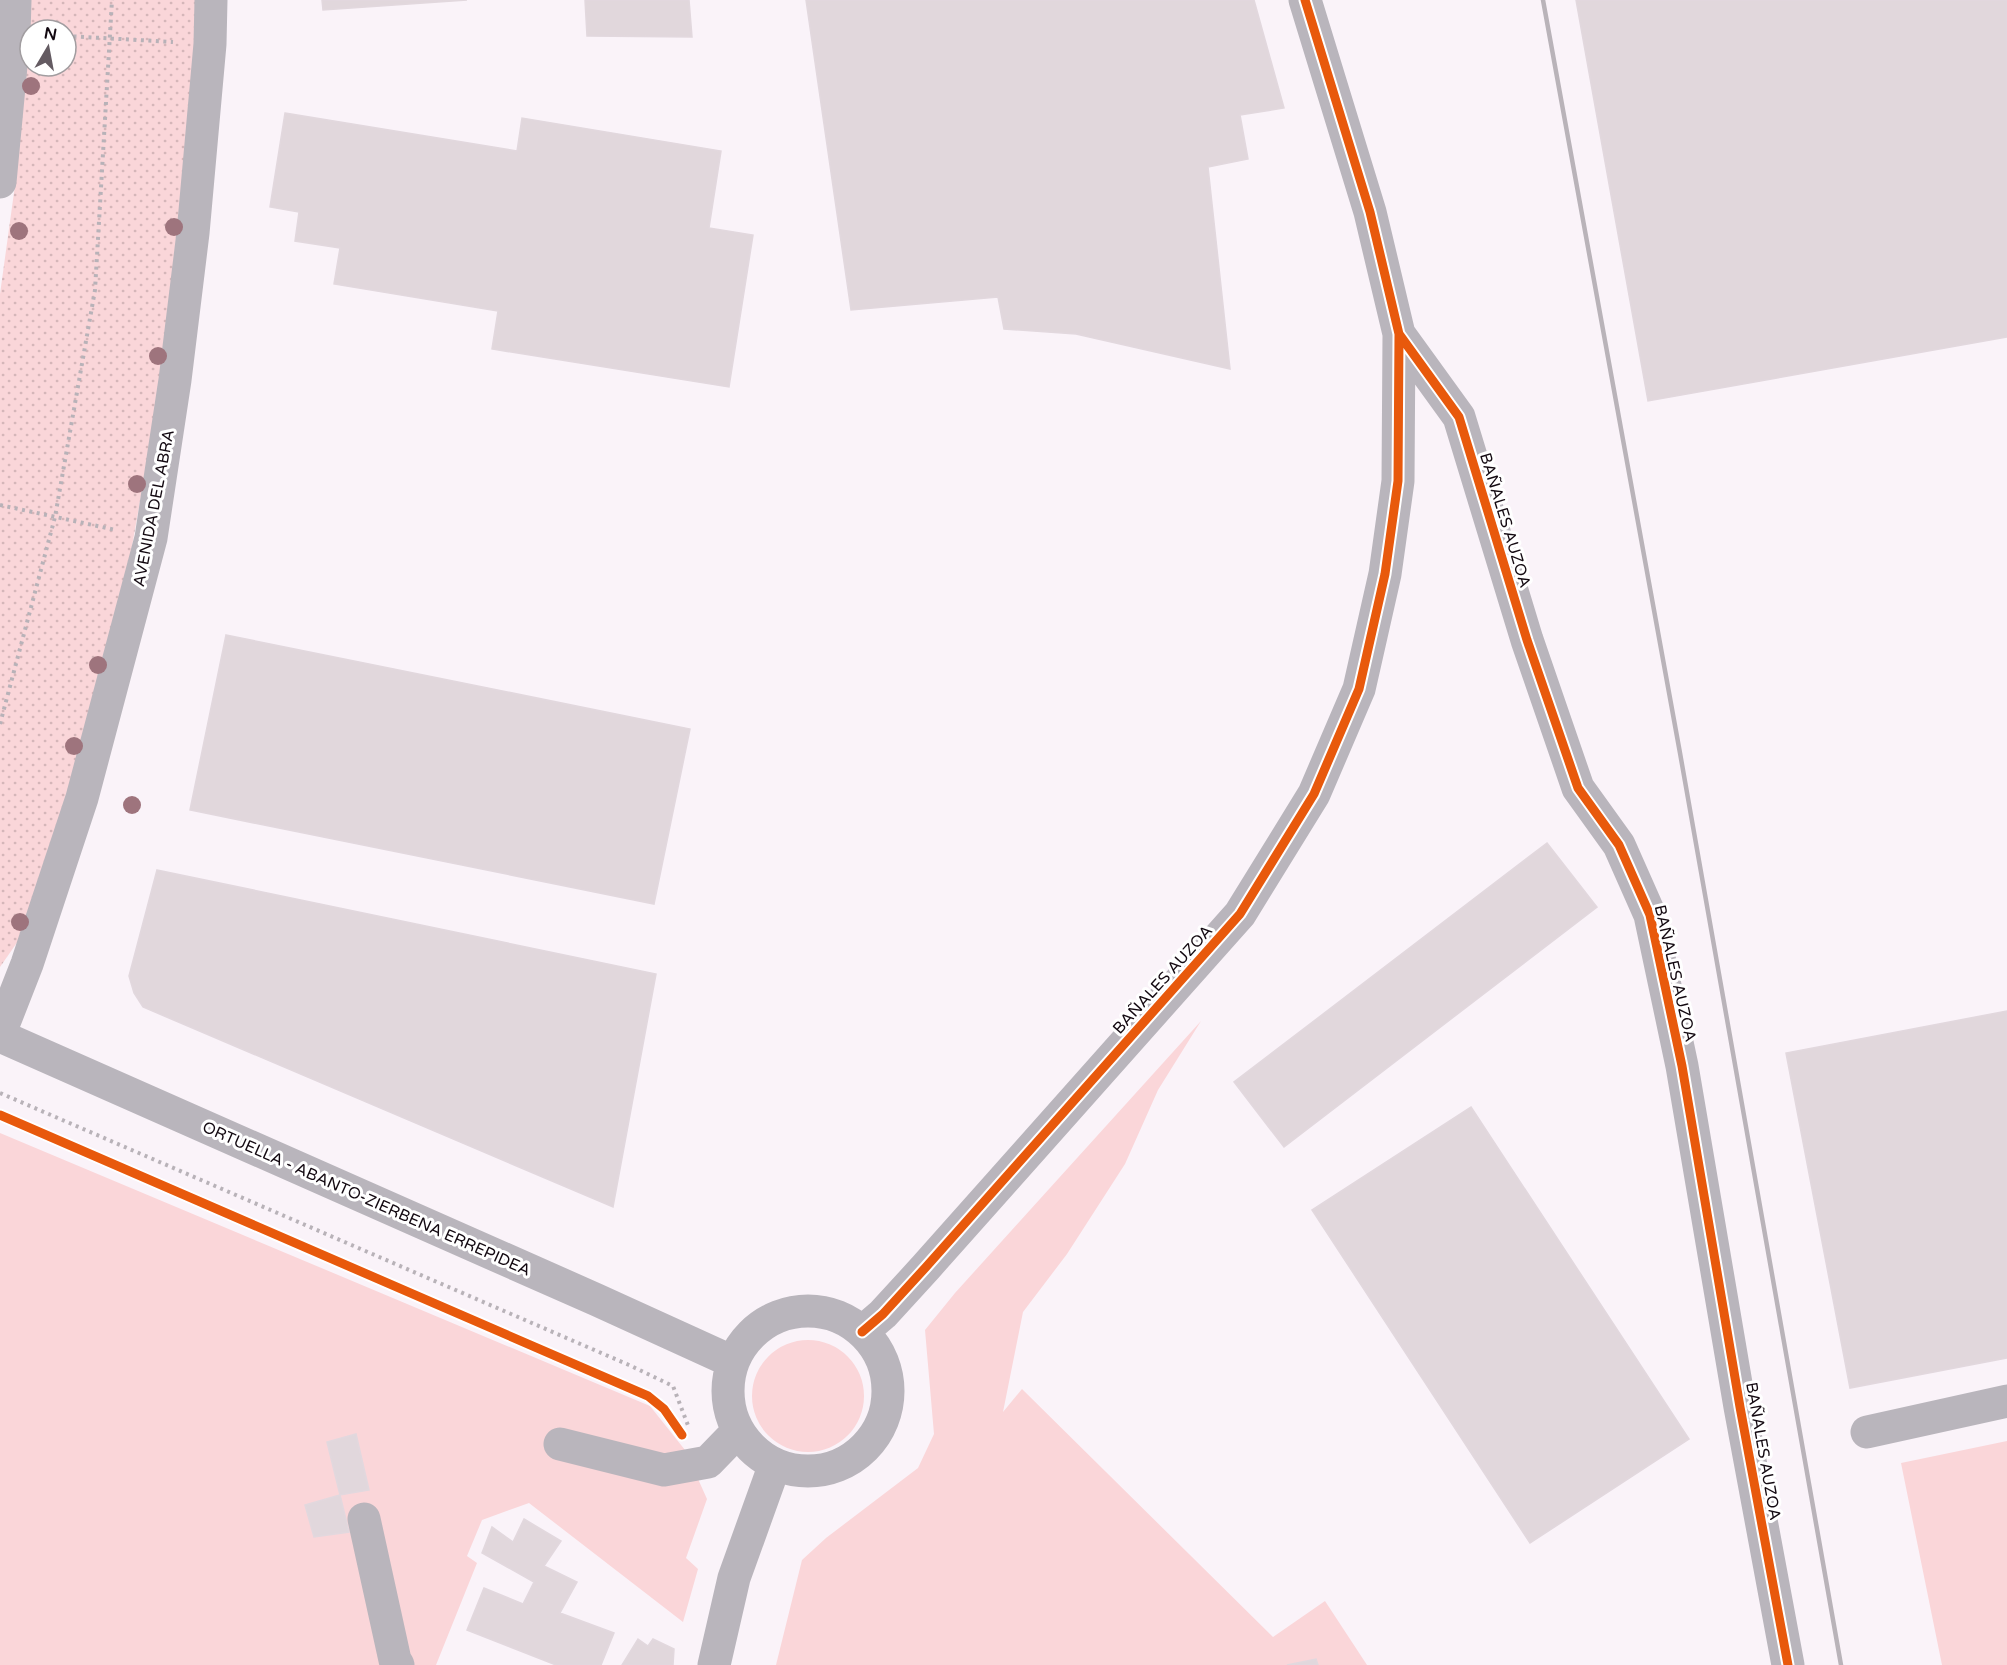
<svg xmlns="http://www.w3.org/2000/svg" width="2007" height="1665" viewBox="0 0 2007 1665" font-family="'Varela Round',sans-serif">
	<defs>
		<pattern id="park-dots" width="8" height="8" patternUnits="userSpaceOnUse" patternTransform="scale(1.5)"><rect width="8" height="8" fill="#fad6d9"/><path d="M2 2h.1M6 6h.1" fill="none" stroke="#d5b6b9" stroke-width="1.8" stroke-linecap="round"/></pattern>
	</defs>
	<rect width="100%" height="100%" fill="#faf3f9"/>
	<!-- grass -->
	<path fill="#fad6d9" d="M1201,1021l-43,69 -33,74 -58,90 -44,58 -20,100 19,-23 251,248 52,-36 42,64h-591l26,-105 24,-22 92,-70 16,-34 -9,-104 30,-37z
		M0,1133l650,273 35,44 22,49 -21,59 12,11 -15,53 -154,-119 -47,17 -15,36 10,7 -41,102h-436z
		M752 1396a56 56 0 1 1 112 0a56 56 0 1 1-112 0Z
		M2007,1441v224h-65l-41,-202z"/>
	<!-- park -->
	<path fill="url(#park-dots)" fill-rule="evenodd" d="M26,0h174l-37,371 -38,215 -69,248 -33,100 -23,33v-673l16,-116zM30,30h36v36h-36z"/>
	<!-- building -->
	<path fill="#e1d7dc" stroke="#e2d8de" stroke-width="1.5" d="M322,0h145l-144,10z
		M585,0h104l3,37 -105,-1z
		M806,0h448l30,108 -44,7 8,44 -40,8 22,202 -154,-35 -72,-5 -6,-32 -147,13z
		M1576,0h431v337l-359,64z
		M285,113l232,38 5,-33 199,33 -12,77 44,7 -24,152 -237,-38 6,-38 -164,-27 6,-36 -45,-7 4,-29 -29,-5z
		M226,635l464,94 -36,175 -464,-94z
		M1547,843l50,64 -313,240 -50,-65z
		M157,870l499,104 -43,233 -470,-200 -9,-14 -5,-17z
		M2007,1011v347l-157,30 -64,-335z
		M1471,1107l218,332 -159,104 -218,-333z
		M356,1434l13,56 -29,5 -13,-53z
		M340,1495l9,37 -35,5 -9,-32z
		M524,1519l37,22 -17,25 33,16 -17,31 54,20 -13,32h-45l-89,-35 17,-42 39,16 11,-22 -52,-29 10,-26 21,15z
		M638,1639l10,7 5,-7 21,10 -1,16h-51z
		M1316,1659l2,6h-31z"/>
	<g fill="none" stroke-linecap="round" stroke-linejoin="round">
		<!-- path -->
		<path stroke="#b8b2b8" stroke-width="4" stroke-dasharray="3 4.5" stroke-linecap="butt" d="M66,36l107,6
			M0,505l116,25
			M0,724l55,-207 40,-227 17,-290
			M0,1093l629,272 44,21 16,42"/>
		<!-- minor -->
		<path stroke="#b9b5bc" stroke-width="33" d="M0,182l14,-148 1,-34
			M1399,334l60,83 68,223 51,148 41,57 31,70 32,151 58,341 48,258
			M0,1033l27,-69 55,-166 69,-260 24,-158 18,-147 17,-189 1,-44
			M0,1036l597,264 136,62
			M728 1391a80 80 0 1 1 160 0a80 80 0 1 1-160 0Z
			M862,1332l21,-18 43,-47 314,-353 74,-120 45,-105 26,-115 13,-93 1,-147 -29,-122 -65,-212
			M1867,1432l140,-31
			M560,1444l104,26 44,-8 30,-31
			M364,1519l31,141 3,5
			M714,1665l20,-87 41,-114"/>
		<!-- rail -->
		<path stroke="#b9b3b9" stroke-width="4.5" d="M1543,0l137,753 161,912"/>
		<defs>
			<path id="cycleway" d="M1399,334l60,83 68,223 51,148 41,57 31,70 32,151 58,341 48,258
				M0,1115l648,281 16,13 18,26
				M862,1332l21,-18 43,-47 314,-353 74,-120 45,-105 26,-115 13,-93 1,-147 -29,-122 -65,-212"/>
		</defs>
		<!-- cycleway casing -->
		<use href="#cycleway" stroke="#fff" stroke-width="13"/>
		<!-- cycleway -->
		<use href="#cycleway" stroke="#e8590c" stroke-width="9"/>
	</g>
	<!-- trees -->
	<g fill="#9e747d">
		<circle cx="31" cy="86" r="9"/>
		<circle cx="174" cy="227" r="9"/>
		<circle cx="19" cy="231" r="9"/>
		<circle cx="158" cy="356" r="9"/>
		<circle cx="137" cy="484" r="9"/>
		<circle cx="98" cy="665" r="9"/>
		<circle cx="74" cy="746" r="9"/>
		<circle cx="132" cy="805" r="9"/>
		<circle cx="20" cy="922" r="9"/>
	</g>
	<g text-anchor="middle" stroke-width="6" stroke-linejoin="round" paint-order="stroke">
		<!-- street labels -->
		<g font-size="16" fill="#130911" stroke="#fff">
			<text transform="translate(153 508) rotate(-79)" y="6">AVENIDA DEL ABRA</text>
			<text transform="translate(1506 520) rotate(73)" y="6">BAÑALES AUZOA</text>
			<text transform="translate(1676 973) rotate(77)" y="6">BAÑALES AUZOA</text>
			<text transform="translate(1162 979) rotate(-48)" y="6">BAÑALES AUZOA</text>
			<text transform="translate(367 1198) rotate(24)" y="6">ORTUELLA - ABANTO-ZIERBENA ERREPIDEA</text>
			<text transform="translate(1764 1451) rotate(80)" y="6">BAÑALES AUZOA</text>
		</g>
	</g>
	<!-- north arrow -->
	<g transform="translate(48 48) rotate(10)"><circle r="28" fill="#ffffff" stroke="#a19da0" stroke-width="1.5"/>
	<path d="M0-4.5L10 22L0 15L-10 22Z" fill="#645b62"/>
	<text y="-9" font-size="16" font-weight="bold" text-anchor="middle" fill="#130911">N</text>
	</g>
</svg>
